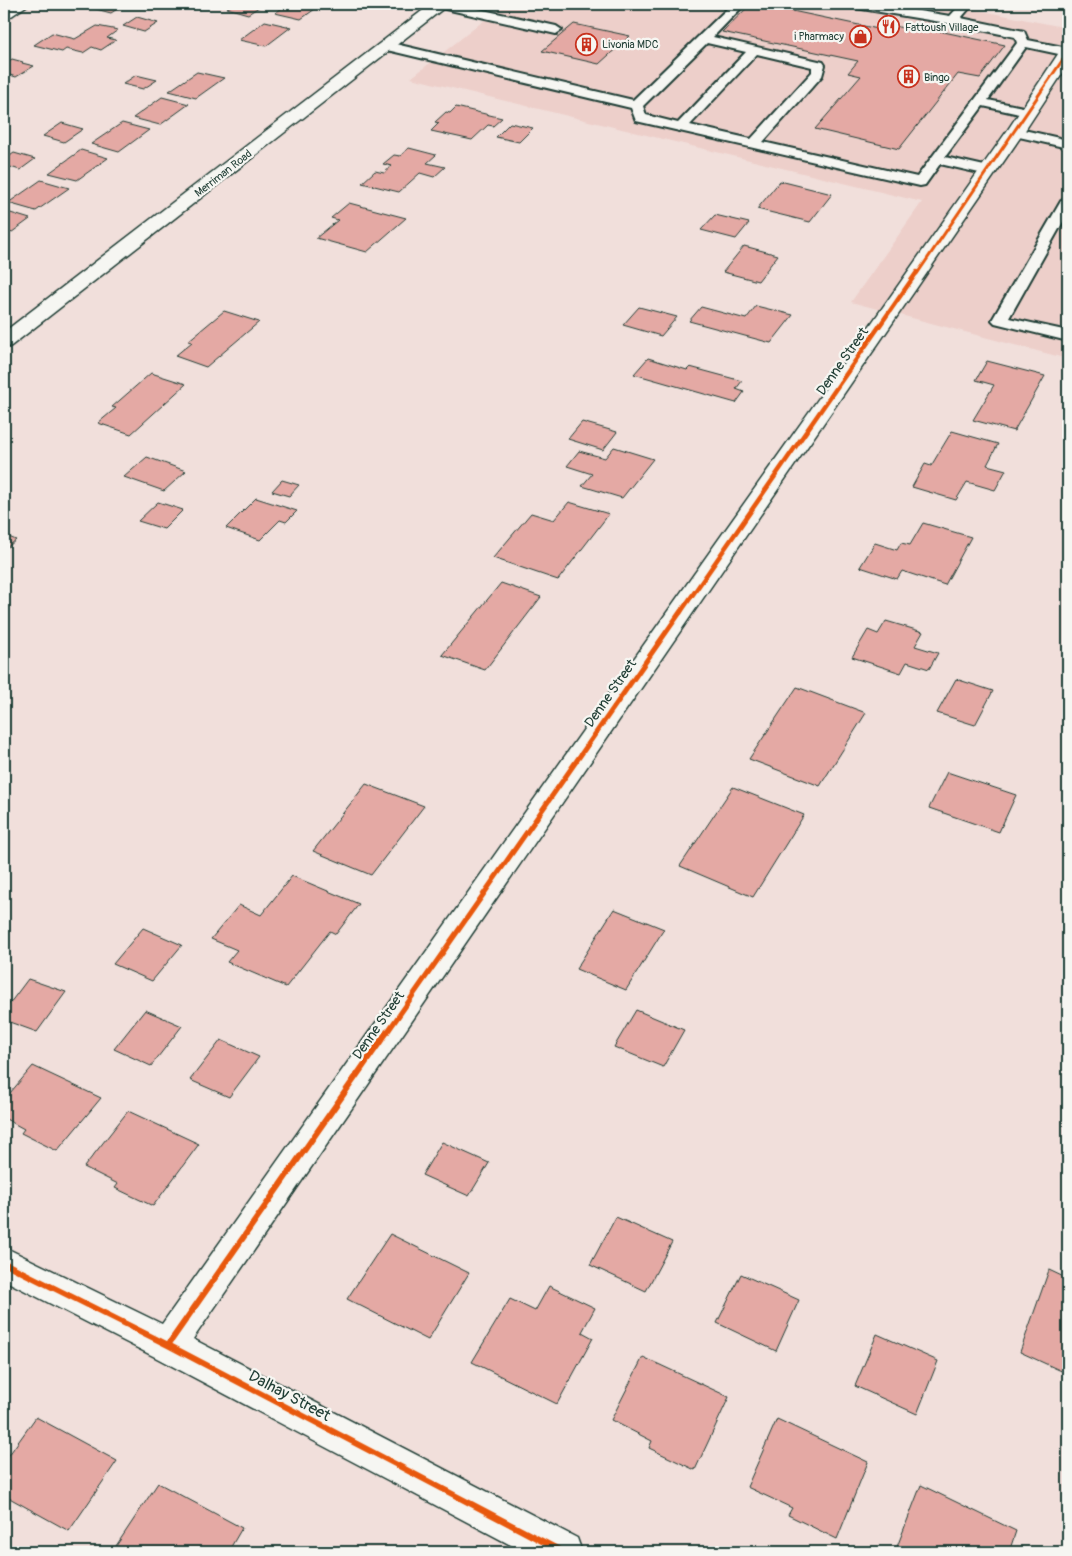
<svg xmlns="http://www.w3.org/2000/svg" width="1072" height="1556" viewBox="0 0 1072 1556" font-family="Pangolin,sans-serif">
	<rect width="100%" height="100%" fill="#f1dfdb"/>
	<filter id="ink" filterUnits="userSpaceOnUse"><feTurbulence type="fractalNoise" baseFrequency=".02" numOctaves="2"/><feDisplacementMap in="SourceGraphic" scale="10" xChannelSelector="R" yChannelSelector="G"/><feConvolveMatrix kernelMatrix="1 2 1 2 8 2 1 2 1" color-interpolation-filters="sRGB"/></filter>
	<g filter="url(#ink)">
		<!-- built -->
		<path fill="#edcfca" d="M505,4h442l121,24v331l-217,-57 71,-100 -511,-124z"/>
		<!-- building -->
		<path fill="#e4a9a4" stroke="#1f3d34" d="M99,4h26l-14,9 -19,-5z
			M234,4h24l4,1 -14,9 -21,-6z
			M288,4h34l-21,15 -26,-6z
			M751,4h8l119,25 4,-6 21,5 3,-4 99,21 -25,33 -22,-4 -59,75 -84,-20 46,-53 -13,-3 10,-12 -136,-29z
			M137,17l21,6 -14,9 -21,-6z
			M265,21l26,6 -25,19 -27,-6z
			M574,24l56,12 -31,28 -57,-13z
			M97,26l21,4 -11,8 9,2 -15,10 -9,-3 -9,6 -17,-4 -4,3 -28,-7 18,-12 23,6z
			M12,59l11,3 -1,1 12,3 -18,11 -12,-4v-9z
			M197,72l27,6 -28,20 -27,-7z
			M136,75l21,5 -14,9 -20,-5z
			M162,97l27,7 -29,21 -27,-7z
			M456,107l46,11 -9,8 -5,-1 -16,15 -41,-9 8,-8 -4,-1 11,-10 4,1z
			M62,123l21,6 -19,13 -21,-6z
			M122,123l27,7 -30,22 -28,-8z
			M510,123l23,5 -14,14 -23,-5z
			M409,148l27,7 -9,8 18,4 -11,10 -14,-4 -21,19 -37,-9 13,-12 9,2 8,-7 -9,-2 11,-9 6,1z
			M81,150l27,8 -31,22 -28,-7z
			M14,153l21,6 -15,11 -16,-5v-5z
			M41,180l28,8 -33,23 -28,-8z
			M780,181l52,13 -22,28 -53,-13z
			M349,203l57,15 -39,34 -51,-14 22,-18 -7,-2z
			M4,211l26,8 -26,19z
			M715,215l34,8 -13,16 -35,-9z
			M744,246l34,9 -20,26 -35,-9z
			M756,306l37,9 -22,28 -82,-22 12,-14 45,12z
			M639,307l38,10 -16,19 -38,-11z
			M224,311l35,11 -53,45 -31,-11 17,-14 -4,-1z
			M648,358l39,12 3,-3 52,14 -6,8 8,3 -8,11 -102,-29z
			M987,361l58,15 -31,55 -41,-11 21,-35 -18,-5z
			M151,373l35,11 -55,50 -33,-11 18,-15 -4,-1z
			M582,422l35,10 -14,18 -35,-11z
			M952,431l46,13 -11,21 19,5 -11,20 -28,-8 -11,18 -44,-13 13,-23 6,2z
			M614,447l39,12 -31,39 -40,-12 10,-12 -25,-8 12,-15 26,7z
			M147,457l39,14 -22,20 -40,-14z
			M282,480l17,5 -10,11 -17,-5z
			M256,498l41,13 -11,11 -6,-2 -20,20 -34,-12z
			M158,502l25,8 -19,19 -26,-8z
			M569,502l40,12 -51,66 -65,-22 38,-45 23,7z
			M923,523l48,14 -26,48 -43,-14 -5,8 -37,-12 15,-24 22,7 4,-7 9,2z
			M4,535l12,5 -12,10z
			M501,583l40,14 -56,73 -43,-15z
			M886,621l37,11 -8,14 23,7 -9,16 -22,-7 -6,11 -49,-16 16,-27 10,4z
			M956,679l37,12 -18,34 -38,-12z
			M797,687l69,26 -46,73 -71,-27z
			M947,772l69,23 -17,37 -70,-24z
			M366,784l58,22 -53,69 -58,-24z
			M733,787l71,28 -51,82 -73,-31z
			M292,876l67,28 -23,30 -6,-3 -44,56 -59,-25 10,-12 -26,-11 28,-34 22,10z
			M614,909l50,20 -38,61 -50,-21z
			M143,928l39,17 -30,36 -39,-17z
			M28,979l38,13 -29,40 -33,-12v-9z
			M145,1010l37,16 -31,40 -37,-17z
			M636,1010l48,20 -21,37 -49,-20z
			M221,1040l38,17 -30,40 -39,-17z
			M33,1066l68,32 -44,53 -36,-18 3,-4 -20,-11v-18z
			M128,1111l71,33 -46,62 -38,-18 3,-4 -34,-17z
			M442,1142l47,21 -20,33 -47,-21z
			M616,1217l56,25 -26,49 -56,-26z
			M390,1234l79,39 -41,67 -81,-41z
			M1049,1270l19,9v95l-48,-22z
			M741,1274l58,26 -23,51 -59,-28z
			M549,1286l46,22 -13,24 11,6 -36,66 -85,-42 38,-63 25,12z
			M877,1334l61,27 -21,53 -62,-28z
			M643,1357l86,40 -34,73 -46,-22 3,-7 -41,-21z
			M36,1417l81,44 -48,70 -65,-36v-33z
			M777,1419l91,43 -31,77 -49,-24 4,-7 -45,-21z
			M158,1483l84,45 -14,24h-116z
			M921,1485l95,46 -7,21h-114z"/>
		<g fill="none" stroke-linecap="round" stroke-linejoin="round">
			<defs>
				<path id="lane" d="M435,4h21l100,22 6,4 -6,4 -115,-26z
					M732,4h13l-32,33 110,25 2,3 -3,11 -59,66 154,35 100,-134 -2,-6 -62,-13 -97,-16 -6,-4h26l74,12 11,-12h12l-12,14 63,13 4,9 40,8v8l-42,-9 -38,53 45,9 2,3 -2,3 -5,1 -45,-10 -38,51 48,11 2,3 -2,3 -5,1 -48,-11 -15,21 -5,1 -284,-65 -5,-13 -244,-58 -6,-4 6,-4 246,58zM707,43l39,9 -68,71 -32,-8 -3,-9zM757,54l55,13v5l-61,67 -61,-14z
					M1015,128l53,12v8l-58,-13 -2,-3 2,-3z
					M1068,197v16l-59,105 59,13v10l-73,-18 -3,-3 69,-119z"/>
				<path id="street" d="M10,4h19l-19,13 -6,2v-12z
					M1068,47v18l-44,67 -831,1207 384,199 5,14h-58l-369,-195 -151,-77v-33l158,77 647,-912 198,-281 55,-83z"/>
				<path id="secondary" d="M431,4h18l-438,342 -7,2v-16z"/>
			</defs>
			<!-- lane casing -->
			<use href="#lane" stroke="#1f3d34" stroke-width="4"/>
			<!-- street casing -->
			<use href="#street" stroke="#1f3d34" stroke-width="3"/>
			<!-- secondary casing -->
			<use href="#secondary" stroke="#1f3d34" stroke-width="3"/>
			<!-- lane -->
			<use href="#lane" fill="#f6f6f2" fill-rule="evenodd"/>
			<!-- street -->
			<use href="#street" fill="#f6f6f2" fill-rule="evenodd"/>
			<!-- secondary -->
			<use href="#secondary" fill="#f6f6f2" fill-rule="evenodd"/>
			<defs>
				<path id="cycleway-far3" d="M917,274l151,-222"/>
				<path id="cycleway-far2" d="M680,613l237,-341"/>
				<path id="cycleway-far1" d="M386,1034l295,-423"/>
				<path id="cycleway" d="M4,1263l164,82 395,207
					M168,1345l219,-313"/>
			</defs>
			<!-- cycleway-far3 casing -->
			<use href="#cycleway-far3" stroke="#f6f6f2" stroke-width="5"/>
			<!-- cycleway-far2 casing -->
			<use href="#cycleway-far2" stroke="#f6f6f2" stroke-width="7"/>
			<!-- cycleway-far1 casing -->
			<use href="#cycleway-far1" stroke="#f6f6f2" stroke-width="8"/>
			<!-- cycleway casing -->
			<use href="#cycleway" stroke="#f6f6f2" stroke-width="9"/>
			<!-- cycleway-far3 -->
			<use href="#cycleway-far3" stroke="#e8590c" stroke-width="3"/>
			<!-- cycleway-far2 -->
			<use href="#cycleway-far2" stroke="#e8590c" stroke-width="4.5"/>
			<!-- cycleway-far1 -->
			<use href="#cycleway-far1" stroke="#e8590c" stroke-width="5"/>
			<!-- cycleway -->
			<use href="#cycleway" stroke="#e8590c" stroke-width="6"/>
		</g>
	</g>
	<!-- icons -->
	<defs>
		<symbol id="restaurant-ring" viewBox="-11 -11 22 22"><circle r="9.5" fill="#f6f6f2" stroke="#c8321e" stroke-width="1.5"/><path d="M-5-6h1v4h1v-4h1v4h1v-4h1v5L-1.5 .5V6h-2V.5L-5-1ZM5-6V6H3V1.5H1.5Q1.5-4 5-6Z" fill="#c8321e"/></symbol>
		<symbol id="shop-ring" viewBox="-11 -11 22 22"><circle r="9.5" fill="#f6f6f2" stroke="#c8321e" stroke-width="1.5"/><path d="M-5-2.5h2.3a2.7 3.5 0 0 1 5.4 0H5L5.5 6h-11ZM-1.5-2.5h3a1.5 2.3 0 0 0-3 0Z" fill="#c8321e"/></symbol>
		<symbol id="building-ring" viewBox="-11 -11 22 22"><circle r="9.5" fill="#f6f6f2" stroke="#c8321e" stroke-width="1.5"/><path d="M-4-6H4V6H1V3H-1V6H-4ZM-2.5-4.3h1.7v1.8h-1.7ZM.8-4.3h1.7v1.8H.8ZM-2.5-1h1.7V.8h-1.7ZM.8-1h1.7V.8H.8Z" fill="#c8321e"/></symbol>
	</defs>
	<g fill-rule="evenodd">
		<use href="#restaurant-ring" x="876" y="14" width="25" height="25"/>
		<use href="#shop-ring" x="848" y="24" width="25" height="25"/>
		<use href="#building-ring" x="574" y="32" width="25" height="25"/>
		<use href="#building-ring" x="896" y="64" width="25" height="25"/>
	</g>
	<g text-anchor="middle" stroke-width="4.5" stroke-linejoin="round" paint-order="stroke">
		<!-- far-poi labels -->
		<g font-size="11" fill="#1f3d34" stroke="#f6f6f2" text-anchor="start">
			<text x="905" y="31">Fattoush Village</text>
			<text x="844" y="40" text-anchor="end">i Pharmacy</text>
			<text x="602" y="48">Livonia MDC</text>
			<text x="924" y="81">Bingo</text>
		</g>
		<!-- far-street labels -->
		<g font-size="11" fill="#1f3d34" stroke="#f6f6f2">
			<text transform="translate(223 173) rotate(-38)" y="4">Merriman Road</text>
		</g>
		<!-- street labels -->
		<g font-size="14" fill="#1f3d34" stroke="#f6f6f2">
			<text transform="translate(842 361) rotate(-55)" y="5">Denne Street</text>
			<text transform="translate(610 693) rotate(-55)" y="5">Denne Street</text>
			<text transform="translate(378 1025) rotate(-55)" y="5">Denne Street</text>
		</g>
		<!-- near-street labels -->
		<g font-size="16" fill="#1f3d34" stroke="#f6f6f2">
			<text transform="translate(290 1395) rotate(28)" y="6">Dalhay Street</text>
		</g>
	</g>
	<!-- margin -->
	<rect width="1072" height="1556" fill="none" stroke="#f6f6f2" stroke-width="20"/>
	<rect x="10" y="10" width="1052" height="1536" fill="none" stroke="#1f3d34" stroke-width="2" filter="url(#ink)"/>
</svg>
